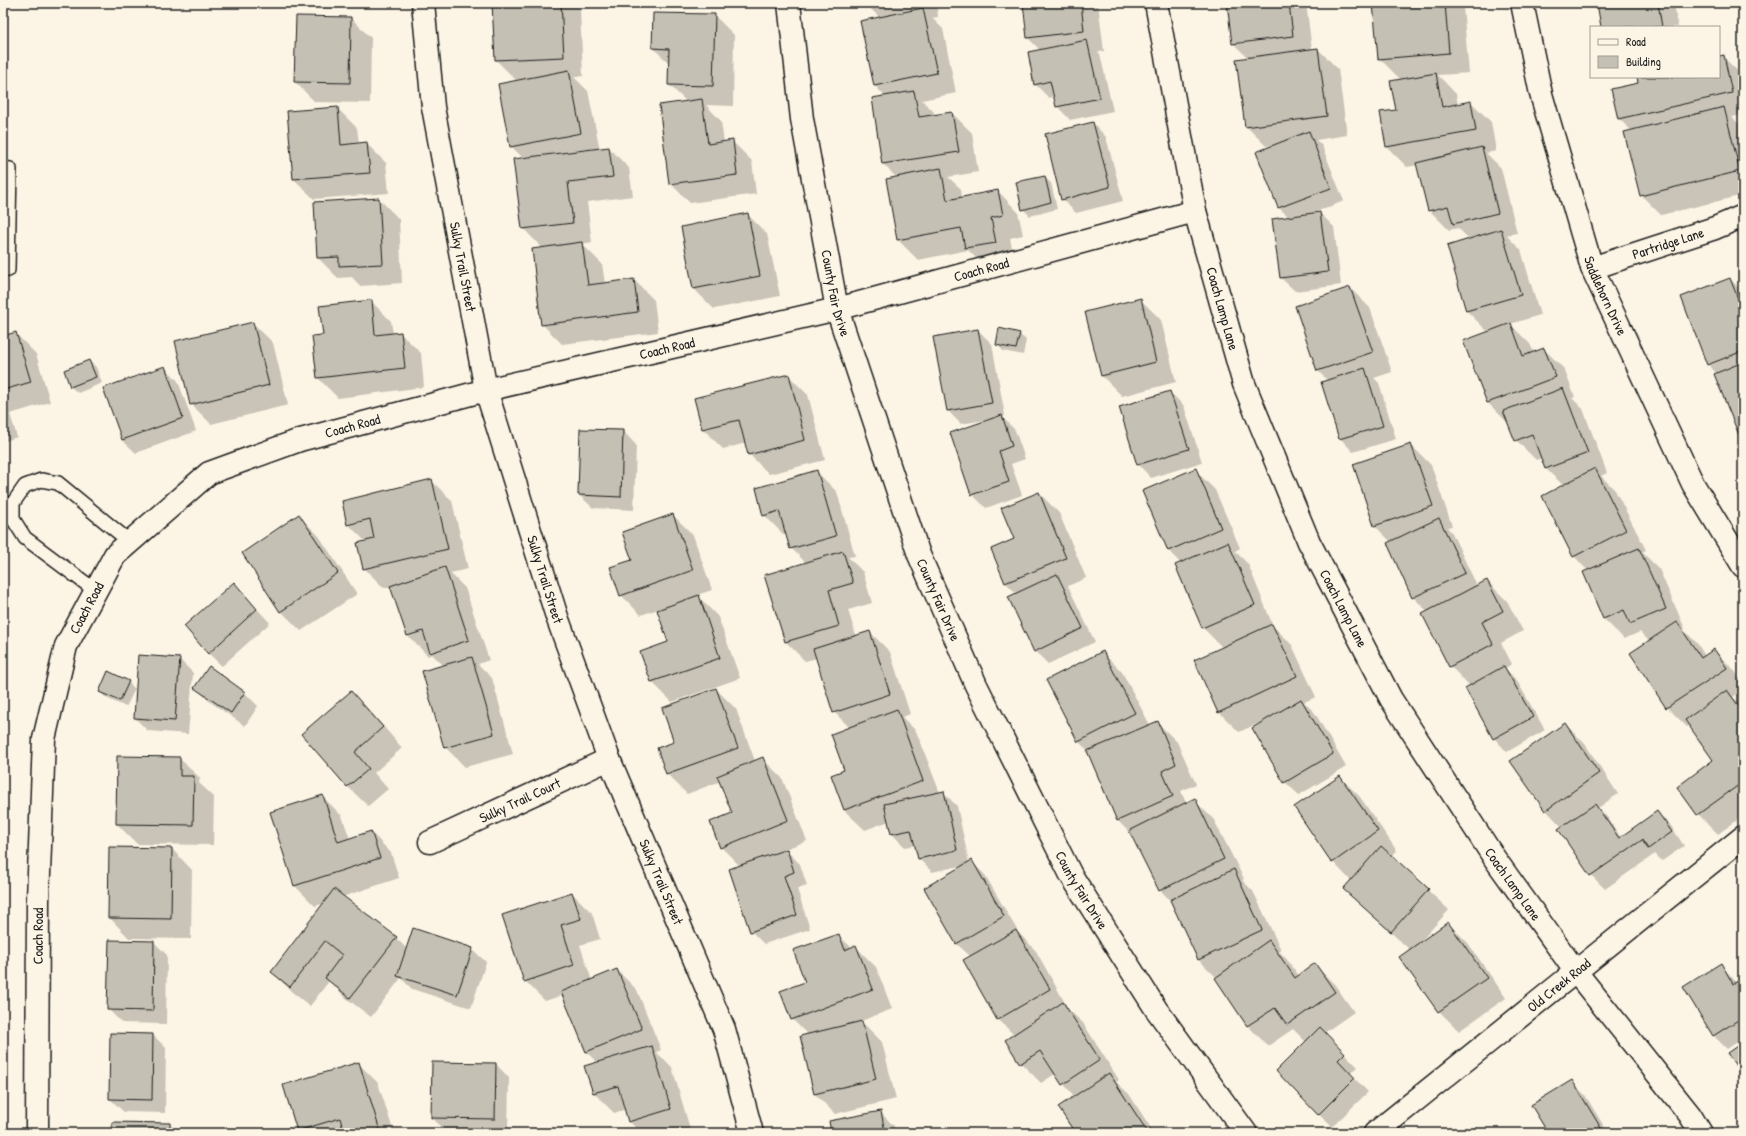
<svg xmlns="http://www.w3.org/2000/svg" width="1746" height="1136" viewBox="0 0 1746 1136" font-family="'Patrick Hand',sans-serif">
	<rect width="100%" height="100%" fill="#fcf5e5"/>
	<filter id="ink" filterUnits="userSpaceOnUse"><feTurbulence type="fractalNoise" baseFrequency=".025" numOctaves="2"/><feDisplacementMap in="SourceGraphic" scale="8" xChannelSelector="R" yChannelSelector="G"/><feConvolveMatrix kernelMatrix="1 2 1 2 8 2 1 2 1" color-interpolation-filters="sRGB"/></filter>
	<g filter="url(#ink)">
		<!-- shadow -->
		<path fill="#0003" d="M294,3h73v5l-67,1z
			M493,3h82l5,6 3,67 -9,1 14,14 12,59 9,-2 20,20 4,28 -46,6 5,40 -10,2 20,20 3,20 29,-4 20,20 4,32 -96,12 -20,-20 1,-75 -20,-21 1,-69 -13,-13 9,-67 -4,1 -20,-20z
			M865,3h72l1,14 -6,1 11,11 13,64 -34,7 12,12 1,4 17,-3 20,20 6,39 -30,5 13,12 1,9 36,-7 20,21 5,23 -13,3 5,25 -29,5 -18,-18 -50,10 -20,-20 -1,-62 -14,-14 -10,-65 13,-2 -11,-11 5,-68z
			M1024,3h74l6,48 -6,1 2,2 13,57 -43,9 -13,-14 -2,-10 -6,2 -14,-14 6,-33 -13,-13z
			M1228,3h78l6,47 6,-1 20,20 9,66 -31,5 6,6 22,55 -31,12h7l14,14 7,58 -46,6 -14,-13 8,-61 -10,-9 -22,-56 15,-7 -6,1 -20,-20 2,-68 -15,-15z
			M1374,3h85l4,4 6,66 -31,2 18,19 2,11 13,-3 20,20 5,29 -10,2 15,15 16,65 -11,2 15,15 19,65 -30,9 20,20 4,9 10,-4 20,20 11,28 -3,1 11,11 24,64 -6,3 14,14 31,60 -4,2 17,17 26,60 -1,1 13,13 8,13 9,-6 20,20 9,14v6l-10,7 10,10v109l-25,18 -20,-20 17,-53 -25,-35 -3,1 -20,-20 -36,-54 18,-12 -9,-9 -16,7 -20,-20 -20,-46 4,-2 -14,-15 -10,-70 -18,-17 -4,-11 -6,2 -20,-20 -8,-17 -20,-20 -24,-61 29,-11 -1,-2 -5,2 -20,-20 3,-71 -12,-12 -9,2 -20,-20 -11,-45 -11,2 -20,-20 10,-36 4,-31 -22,-22z
			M1598,3h76l4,24h-76z
			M714,15l20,20 -1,71 -27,-1 15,16 3,22 8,-2 20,20 4,33 -66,9 -20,-20 17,-81 -18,-17 1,-21 -17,-16z
			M351,18l20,20 -1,65 -55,-1 -20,-20z
			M1723,57l20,19v39l-11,2 11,11v67l-82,20 -20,-20 -9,-64 -13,-12 21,-35 -2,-7h81v-19z
			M337,108l20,20 2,16 7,-1 20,20 3,30 -75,6 -20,-20z
			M1093,123l13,14 17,64 -47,12 -14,-14z
			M1044,177l7,6 6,26 -27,7 -7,-7z
			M379,199l20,20 3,64 -42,3 -8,-9 -14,1 -20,-20 -3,-56z
			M747,214l20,20 13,62 -66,13 -20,-20z
			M1730,279l13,13v149l-26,-67 -9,-10z
			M1350,288l20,20 22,64 -18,6 5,5 17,56 -43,13 -13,-14 -12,-57 -10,-10z
			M1141,300l20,20 15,62 -54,14 -20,-20z
			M371,301l20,20 2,13 7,-1 21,20 3,34 -86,11 -20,-20 6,-42z
			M253,323l20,20 15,62 -77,19 -20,-20z
			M978,330l14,14 13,72 -3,1 13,13 10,29 -14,5 11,31 -36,13 -14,-14 19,-75 -30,5 -13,-13z
			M16,334l20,20 14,48 -40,12 7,23 -14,5v-105z
			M1019,334l7,6 -3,15 -20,-4 -6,-7z
			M89,361l7,6 6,16 -24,10 -7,-6 -6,-16z
			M165,367l13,14 18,50 -60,22 -14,-13z
			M788,375l20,20 17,65 -56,14 -20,-20 -3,-11 -23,6 -20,-20z
			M1170,392l14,14 18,56 -51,16 -13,-14z
			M623,431l13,14 -2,65 -41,-2 -14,-13z
			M1411,445l20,20 21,61 -5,1 5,6 25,53 10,-5 20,20 16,30 -22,12 11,21 -7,4 12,13 28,49 -38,22 -13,-14 -24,-52 -20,-20 -22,-54 -15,-15 -22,-55 -17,-17z
			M1195,470l20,20 25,58 -5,3 13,13 25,62 19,19 24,52 -12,5 11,11 31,54 -47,28 -14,-13 -26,-59 -20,9 -20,-20 4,-64 -20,-20 -22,-64 -12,-13z
			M817,472l20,20 18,64 -7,1 15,15 9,31 -24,7 8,26 14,-4 20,20 20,62 -8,3 14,14 24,62h4l13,13 12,56 2,-1 14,14 32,55h-1l20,21 33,59 14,13 36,57 -3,2 13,12 25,39h-78l-1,-36 -20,-23 -14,9 -20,-20 -7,-28 -16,-16 -27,-62 -14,-13 -32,-56 40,-23 -33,7 -14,-14 -2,-13 -11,2 -13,-13 -3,-13 -24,9 -21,-20 2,-39 4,-43 -16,-16 -17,-54 -12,3 -20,-20 21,-78 -15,-15 -4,-14 -3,1 -20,-20z
			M432,481l20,20 16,68 -18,4 15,15 24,72 -11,4 14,14 21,76 -48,13 -20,-20 -1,-81 -12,-12 -4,2 -20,-20 -17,-49 -7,1 -20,-20 2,-26 -18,-18z
			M1039,493l20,20 27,65 -18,8 27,56 -47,22 -13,-13 -18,-57 -11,-11 -14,-33 23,-10z
			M673,515l20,20 19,55 -15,5 21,22 22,61 -68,24 -20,-20 -10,-29 27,-10 -11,-34 -17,6 -20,-20 12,-35z
			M299,516l20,20 38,58 -56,37 -20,-20 -38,-58z
			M234,583l36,40 -48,43 -14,-13z
			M1102,652l20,20 28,53 7,-3 20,20 19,42 -15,7 5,12 8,-3 20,20 30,59 -2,1 11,11 28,59 -2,1 10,11 10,14 16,-11 20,20 19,27 -30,21 34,34 -8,7 18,18 -36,35 -13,-13 -13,-72 -13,-13 -25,17 -20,-20 -31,-48 -18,-18 -28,-59 -11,-11 -27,-54 -16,-16 -29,-69 -9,-9 -31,-62z
			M179,659l14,14 -5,61 -40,-3 -13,-13z
			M209,668l36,25 13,13 -13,20 -36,-25 -13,-13z
			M128,682l7,7 -9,18 -20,-9 -6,-6z
			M716,689l20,20 19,52 7,-3 20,20 25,63 -22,8 15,15 7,22 -10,3 13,40 -46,15 -13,-13 -11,-65 -19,-19 13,-34 -13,-32 -34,13 -20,-20 -9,-25 18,-7z
			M351,692l20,20 31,36 -28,25 14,16 -20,17 -20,-19 -45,-52z
			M1565,724l20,20 33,50 -20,14 10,10 13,20 36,-26 14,14 13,20 -22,15 -7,-7 -50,35 -14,-14 -32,-45 3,-3 -16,-17z
			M179,758l21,20 -1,5 15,14 -1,48 -76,-1 -20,-20z
			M1340,777l20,20 37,54 -6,5 58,54 -29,32 28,-19 20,20 38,55 -47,33 -20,-20 -29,-61 -66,-61 7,-8 -18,-19 -38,-54z
			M322,796l20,20 8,23 21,-7 20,21 8,25 -57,19 54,41 11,11h65l14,13 -15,46 -59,-19 -11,-11 -30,39 -25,-19 -17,-17 -19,25 -18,-14 -20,-20 53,-69 -10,3 -20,-20 -24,-73z
			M172,849l20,21 -1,69 -62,-1 -20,-21z
			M572,893l20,20 8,26 -20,6 12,36 25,-11 20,20 24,60 -5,2 16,15 18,62 -14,4h-35l-12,-12 -3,-12 -12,4 -20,-20 -8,-26 12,-4 -12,-11 -23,-57 -18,6 -20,-20z
			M838,935l14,13 4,-1 20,20 16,42 -31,12 21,21 14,57 -61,15 -20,-20 -14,-57 7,-2 -16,-16 14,-36z
			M154,942l13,13 -1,69 -44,-1 -14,-14z
			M1721,965l16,18 6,-4v59l-16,11 -14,-14z
			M153,1035l13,13 -1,65 -41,-1 -14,-13z
			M358,1063l20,20 16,50h-94l-2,-2 -14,-45z
			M496,1064l13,14 -1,54 -62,-1 -14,-13z
			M1572,1082l13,13 23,38h-58z
			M880,1112l14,14 1,7h-63z
			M170,1124l9,9h-66z"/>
		<!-- building -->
		<path fill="#c4c0b3" stroke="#1c1c1c" d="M492,3h69l3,54 -69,3z
			M1023,3h58l3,28 -57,7z
			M1227,3h62l4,33 -61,8z
			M1373,3h72l4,50 -71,6z
			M1597,3h61l4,24h-61z
			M923,8l14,65 -63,13 -14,-65z
			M653,13l62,1 -2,72 -45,-1 1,-36 -17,-1z
			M296,16l55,1 -1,66 -56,-1z
			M1087,40l13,58 -44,9 -6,-26 -16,4 -6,-33z
			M1318,48l9,68 -82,11 -9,-68z
			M1724,55l8,38 -114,26 -7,-30 27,-6 -1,-6h82v-21z
			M569,70l12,63 -71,14 -12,-63z
			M1436,73l6,34 29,-6 5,30 -90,16 -6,-35 16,-2 -6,-29z
			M914,91l5,26 33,-5 7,40 -77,12 -10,-66z
			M702,99l6,45 25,-4 4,35 -68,9 -10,-79z
			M338,107l3,38 26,-3 3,31 -77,6 -6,-68z
			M1724,107l16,64 -100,25 -16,-64z
			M1093,122l17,65 -49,13 -16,-66z
			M1309,131l22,57 -53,20 -22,-56z
			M609,147l4,30 -45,5 5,41 -51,6 -9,-70z
			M1482,147l16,66 -45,11 -5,-18 -20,5 -12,-48z
			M941,168l6,32 51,-10 5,25 -12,3 5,25 -31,5 -4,-20 -64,12 -11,-61z
			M1045,176l6,26 -29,8 -6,-28z
			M379,198l4,66 -44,2v-9l-22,1 -3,-56z
			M1320,212l8,60 -48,6 -8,-59z
			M748,213l12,63 -67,13 -12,-62z
			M1501,229l20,66 -55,16 -19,-65z
			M582,242l6,43 46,-6 4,33 -97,13 -9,-76z
			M1730,278l13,34v39l-36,14 -26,-68z
			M1350,287l23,65 -56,19 -22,-65z
			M1141,298l15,64 -55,14 -16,-64z
			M372,300l3,35 26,-3 4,36 -88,10 -5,-42 11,-1 -4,-29z
			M253,322l16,63 -79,20 -15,-64z
			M1511,323l12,33 21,-8 12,29 -69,26 -24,-62z
			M999,328l21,5 -4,16 -20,-4z
			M978,329l14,74 -45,8 -14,-74z
			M16,332l15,50 -28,8v-54z
			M89,360l7,17 -26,10 -6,-17z
			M1743,362v77l-2,1 -27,-66z
			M165,366l18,52 -61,22 -19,-52z
			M1365,368l18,58 -44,13 -18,-57z
			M789,374l16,66 -57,15 -9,-35 -37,9 -8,-31z
			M1563,388l25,65 -43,16 -13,-35 -17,7 -12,-30z
			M1170,391l19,58 -52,16 -18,-58z
			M1002,415l10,31 -13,5 10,31 -38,13 -21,-62z
			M580,429l43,1 -2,67 -43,-2z
			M1411,444l22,62 -59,20 -21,-62z
			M1196,468l25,60 -53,23 -26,-60z
			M1595,468l31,62 -53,27 -31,-61z
			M817,470l19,66 -46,13 -11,-38 -16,5 -7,-28z
			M432,479l16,70 -85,20 -6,-26 17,-4 -4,-20 -23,6 -5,-24z
			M1039,492l27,66 -61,25 -14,-34 23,-10 -13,-31z
			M299,514l39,59 -58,39 -38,-59z
			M673,514l20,56 -73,26 -10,-29 22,-7 -10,-28z
			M1439,518l26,55 -53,25 -25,-55z
			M1228,542l27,63 -53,23 -27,-63z
			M1639,548l27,61 -36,15 -6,-14 -21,9 -20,-47z
			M843,551l10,32 -24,7 10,36 -54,16 -21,-67z
			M445,567l24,73 -39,13 -7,-22 -16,5 -17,-50z
			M1057,574l26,54 -49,24 -26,-55z
			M1487,580l16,31 -21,11 11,22 -44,23 -27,-53z
			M234,582l23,27 -49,45 -24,-28z
			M699,595l21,63 -69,24 -11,-30 28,-10 -11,-32z
			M1677,622l24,36 13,-9 13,19 -61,40 -36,-55z
			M1272,624l25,52 -79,37 -24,-53z
			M870,631l20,63 -57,19 -20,-64z
			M1103,651l32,62 -57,29 -32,-62z
			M138,655l42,3 -5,63 -41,-3z
			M472,657l22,77 -50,14 -22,-77z
			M209,666l36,26 -14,21 -37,-25z
			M1504,666l29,51 -40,22 -28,-51z
			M108,671l21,10 -9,20 -21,-9z
			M716,688l22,60 -72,26 -9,-26 17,-6 -12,-34z
			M1727,690l16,22v70l-46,33 -20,-28 36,-27 -28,-40z
			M351,691l32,36 -28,25 14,17 -22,18 -46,-53z
			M1301,699l32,55 -49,29 -32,-55z
			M897,709l26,72 -79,29 -13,-35 13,-5 -13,-36z
			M1158,721l18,43 -14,7 11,25 -56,25 -30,-70z
			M1565,723l34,50 -54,38 -35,-50z
			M117,756l63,1v19h14l-1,49 -77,-1z
			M763,757l25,63 -68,28 -10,-26 22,-9 -15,-37z
			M1340,776l38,55 -46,32 -38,-56z
			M944,791l13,59 -39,9 -7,-29 -20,4 -7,-30z
			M323,795l15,47 33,-11 9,27 -86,28 -24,-74z
			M1195,798l29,61 -65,32 -30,-60z
			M1595,804l24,34 38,-27 15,21 -24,17 -6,-9 -52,36 -32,-47z
			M1381,846l48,43 -38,43 -48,-43z
			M109,847l63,1 -1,71 -63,-1z
			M787,849l7,23 -10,4 13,39 -47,17 -21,-63z
			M972,860l32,56 -48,28 -32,-56z
			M1234,869l28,61 -64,30 -28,-60z
			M334,889l63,48 -47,61 -25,-20 17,-23 -17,-14 -35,46 -19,-15z
			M572,892l9,27 -20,6 13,40 -50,17 -22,-67z
			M1448,922l39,56 -49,34 -39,-55z
			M413,928l60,20 -16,47 -60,-19z
			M1016,930l34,59 -53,31 -34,-60z
			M839,934l6,16 11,-5 17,44 -82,31 -11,-29 25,-9 -12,-32z
			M109,940l45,1 -1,70 -46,-1z
			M1269,940l26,38 20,-15 20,29 -48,33 -12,-17 -28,18 -32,-48z
			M1721,963l12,21 10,-6v39l-30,19 -30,-49z
			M617,969l25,60 -56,23 -25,-60z
			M1063,1002l37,58 -38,25 -22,-34 -20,13 -15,-24z
			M862,1021l14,58 -62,15 -14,-58z
			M1320,1027l25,26 -7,7 17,18 -37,37 -42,-44z
			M110,1033l43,1 -1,66 -43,-1z
			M1743,1042v34l-16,-23z
			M652,1046l19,63 -43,13 -10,-36 -25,7 -9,-27z
			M359,1062l21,69 -6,2h-30l-4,-15 -43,13 -14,-46z
			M432,1062l64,1 -1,56 -64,-1z
			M1109,1073l38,58 -3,2h-69l-17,-26z
			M1572,1080l32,53h-56l-17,-28z
			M881,1111l4,22h-54l-2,-12z
			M112,1122l58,1v10h-58z"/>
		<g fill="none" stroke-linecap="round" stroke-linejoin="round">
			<defs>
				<path id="service" d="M3,168l7,1 -2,101h-5
					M96,591l-71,-53 -12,-19v-16l12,-17 16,-6 17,3 72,59"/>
				<g id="minor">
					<path id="s1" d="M423,3l10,104 53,283 71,227 52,142 115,270 28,104"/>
					<path id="s2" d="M789,3l13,116 35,190 82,246 57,130 95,190 85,134 90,124"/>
					<path id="s3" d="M1156,3l39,208 49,173 65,158 82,157 104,160 81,113 114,143 11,18"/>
					<path id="s4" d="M1522,3l19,91 51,174 101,216 50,82"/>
					<path id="s5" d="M1592,268l123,-40 28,-12"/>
					<path id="s6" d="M430,842l179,-83"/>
					<path id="s7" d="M37,1133l1,-233 6,-161 22,-93 49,-91 94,-82 91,-33 186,-50 351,-81 358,-98"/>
					<path id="s8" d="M1375,1133l368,-296"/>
				</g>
			</defs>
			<!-- service casing -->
			<use href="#service" stroke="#1c1c1c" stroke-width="16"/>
			<!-- minor casing -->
			<use href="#minor" stroke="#1c1c1c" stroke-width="25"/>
			<!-- service -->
			<use href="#service" stroke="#fcf5e5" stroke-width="13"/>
			<!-- minor -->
			<use href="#minor" stroke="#fcf5e5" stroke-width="22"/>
		</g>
	</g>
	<g text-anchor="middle" stroke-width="3.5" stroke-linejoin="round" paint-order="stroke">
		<!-- street labels -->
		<g font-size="14" fill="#1c1c1c" stroke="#fcf5e5">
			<text dy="5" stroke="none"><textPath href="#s5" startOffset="80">Partridge Lane</textPath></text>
			<text dy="5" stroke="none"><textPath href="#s1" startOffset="267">Sulky Trail Street</textPath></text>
			<text dy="5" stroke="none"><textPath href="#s7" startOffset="1517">Coach Road</textPath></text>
			<text dy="5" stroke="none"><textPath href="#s2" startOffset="294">County Fair Drive</textPath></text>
			<text dy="5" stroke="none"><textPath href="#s4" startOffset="305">Saddlehorn Drive</textPath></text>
			<text dy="5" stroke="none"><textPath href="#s3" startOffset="313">Coach Lamp Lane</textPath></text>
			<text dy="5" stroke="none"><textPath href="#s7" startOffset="1193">Coach Road</textPath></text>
			<text dy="5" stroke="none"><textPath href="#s7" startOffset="869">Coach Road</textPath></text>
			<text dy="5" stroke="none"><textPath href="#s1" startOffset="591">Sulky Trail Street</textPath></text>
			<text dy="5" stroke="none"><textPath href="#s2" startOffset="618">County Fair Drive</textPath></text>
			<text dy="5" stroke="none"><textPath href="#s7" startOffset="533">Coach Road</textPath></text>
			<text dy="5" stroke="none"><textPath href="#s3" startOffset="637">Coach Lamp Lane</textPath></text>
			<text dy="5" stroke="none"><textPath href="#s6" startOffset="99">Sulky Trail Court</textPath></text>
			<text dy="5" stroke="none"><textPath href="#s1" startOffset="915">Sulky Trail Street</textPath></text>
			<text dy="5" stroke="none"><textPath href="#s3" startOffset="961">Coach Lamp Lane</textPath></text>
			<text dy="5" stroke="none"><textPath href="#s2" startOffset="942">County Fair Drive</textPath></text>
			<text dy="5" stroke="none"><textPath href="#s7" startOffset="197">Coach Road</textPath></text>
			<text dy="5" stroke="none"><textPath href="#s8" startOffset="236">Old Creek Road</textPath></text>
		</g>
	</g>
	<!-- margin -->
	<rect width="1746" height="1136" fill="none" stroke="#fcf5e5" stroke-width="16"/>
	<rect x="8" y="8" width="1730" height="1120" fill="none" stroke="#1c1c1c" stroke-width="1.5" filter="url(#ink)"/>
	<!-- legend -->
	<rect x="1590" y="26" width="130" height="52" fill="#fcf5e5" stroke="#a29e95"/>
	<rect x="1598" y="39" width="20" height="6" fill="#fcf5e5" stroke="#a29e95"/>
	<text x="1626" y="46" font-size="12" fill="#1c1c1c">Road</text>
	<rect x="1598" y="56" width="20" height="12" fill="#c4c0b3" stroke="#a29e95"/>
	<text x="1626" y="66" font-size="12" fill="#1c1c1c">Building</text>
</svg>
